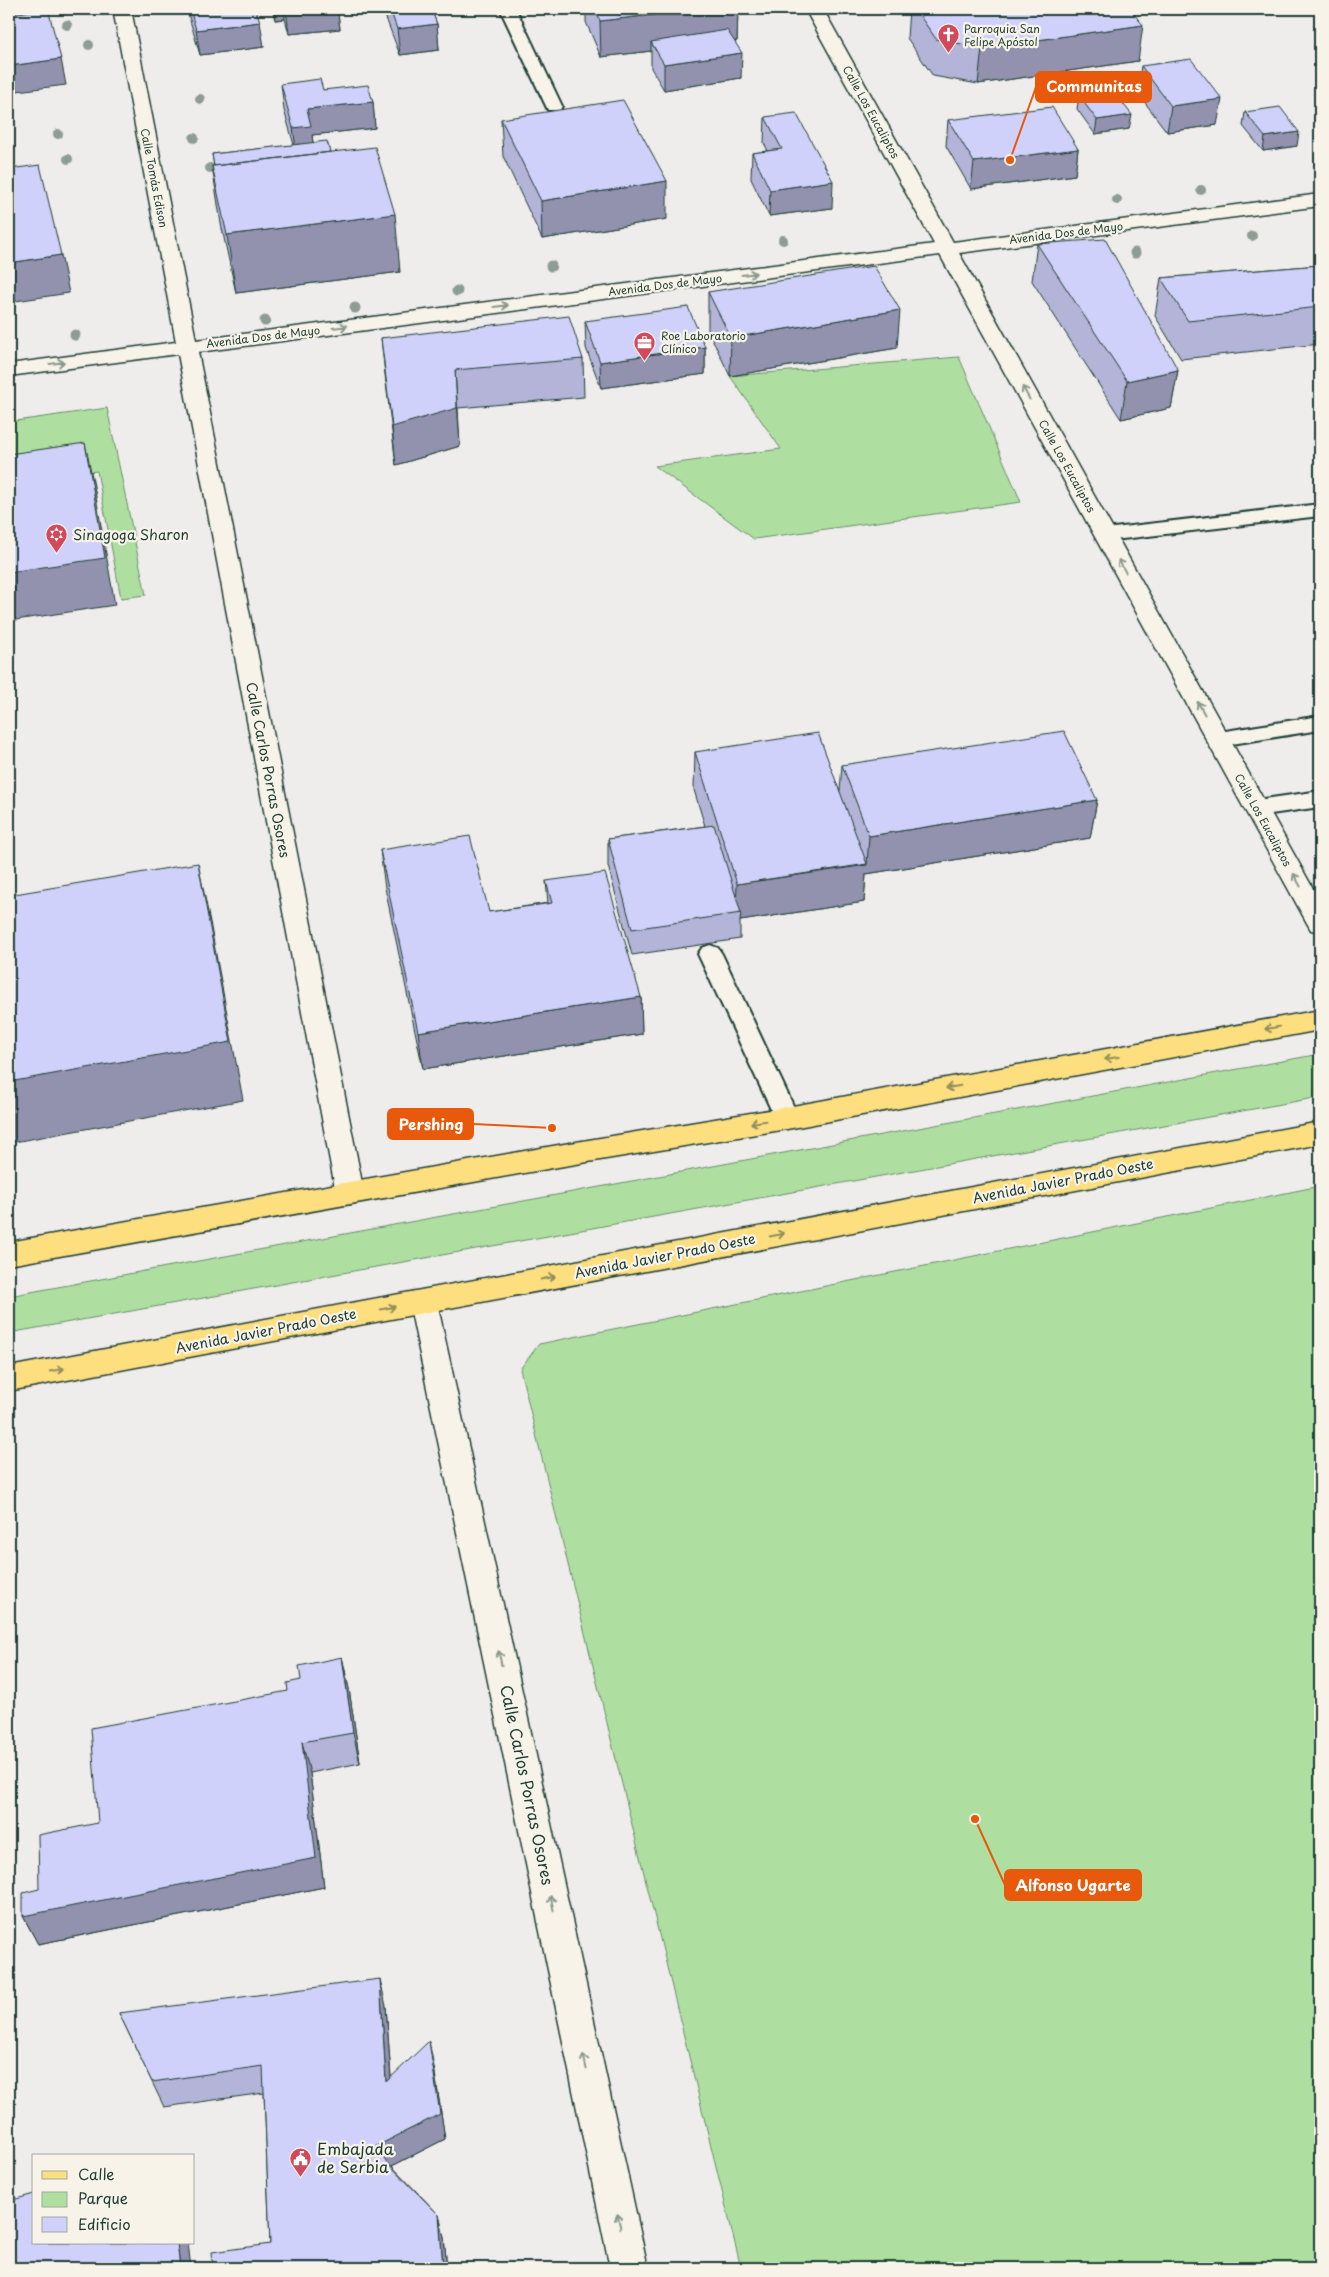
<svg xmlns="http://www.w3.org/2000/svg" width="1329" height="2277" viewBox="0 0 1329 2277" font-family="'Playpen Sans',sans-serif">
	<rect width="100%" height="100%" fill="#efecec"/>
	<filter id="ink" filterUnits="userSpaceOnUse"><feTurbulence type="fractalNoise" baseFrequency=".02" numOctaves="2"/><feDisplacementMap in="SourceGraphic" scale="10" xChannelSelector="R" yChannelSelector="G"/><feConvolveMatrix kernelMatrix="1 2 1 2 8 2 1 2 1" color-interpolation-filters="sRGB"/></filter>
	<g filter="url(#ink)">
		<!-- green -->
		<path fill="#afdfa0" stroke="#678e6a" d="M959,357l62,145 -267,37 -99,-73 126,-17 -51,-73z
			M107,408l39,187 -25,3 -24,-127 -88,10v-59z
			M1320,1054v43l-1311,236v-37z
			M1320,1186v1082h-579l-221,-899 19,-25z"/>
		<g fill="none" stroke-linecap="round" stroke-linejoin="round">
			<defs>
				<path id="service" d="M500,9h16l46,97 -2,4h-12l-2,-4z
					M1320,504v12l-215,25 -7,-2 -3,-4 3,-4 7,-2z
					M1320,716v14l-101,16 -8,-2 -3,-5 3,-5 8,-2z
					M1320,791v16l-63,9 -8,-3 -3,-5 3,-5 8,-3z
					M710,945l8,3 4,6 77,164 -3,7 -9,3 -9,-3 -3,-7 -77,-164 4,-6z"/>
				<path id="minor" d="M9,9h15l-3,4 -12,1z
					M113,9h18l65,331 738,-96 -129,-235h18l130,233 367,-48v12l-361,47 361,648v31l-9,-2 -4,-7 -367,-668 -742,97 166,841 -4,8 -10,3 -10,-3 -4,-8 -158,-839 -169,22v-12l167,-22z
					M423,1290l10,4 4,8 211,966h-38l-201,-966 4,-8z"/>
				<path id="primary" d="M1320,1010v20l-533,99 -223,37 -555,99v-23l555,-98 223,-37z
					M1320,1122v22l-1311,247v-24z"/>
			</defs>
			<!-- service casing -->
			<use href="#service" stroke="#1f3d34" stroke-width="4"/>
			<!-- minor casing -->
			<use href="#minor" stroke="#1f3d34" stroke-width="3"/>
			<!-- primary casing -->
			<use href="#primary" stroke="#1f3d34" stroke-width="3"/>
			<!-- service -->
			<use href="#service" fill="#f7f3e8" fill-rule="evenodd"/>
			<!-- minor -->
			<use href="#minor" fill="#f7f3e8" fill-rule="evenodd"/>
			<!-- primary -->
			<use href="#primary" fill="#fedf80" fill-rule="evenodd"/>
		</g>
		<!-- trees -->
		<g fill="#8d9d93">
			<circle cx="67" cy="25" r="5"/>
			<circle cx="89" cy="45" r="5"/>
			<circle cx="200" cy="99" r="5"/>
			<circle cx="58" cy="134" r="5"/>
			<circle cx="194" cy="138" r="5"/>
			<circle cx="68" cy="159" r="5"/>
			<circle cx="210" cy="168" r="5"/>
			<circle cx="1201" cy="190" r="5"/>
			<circle cx="1117" cy="200" r="5"/>
			<circle cx="1252" cy="236" r="5"/>
			<circle cx="783" cy="240" r="5"/>
			<circle cx="1135" cy="253" r="5.5"/>
			<circle cx="551" cy="266" r="5.5"/>
			<circle cx="457" cy="291" r="5.5"/>
			<circle cx="355" cy="308" r="5.5"/>
			<circle cx="265" cy="321" r="5.5"/>
			<circle cx="75" cy="335" r="5.5"/>
		</g>
		<!-- wall -->
		<path fill="#b3b4d7" stroke="#1f3d34" d="M188,9h68l8,38 -64,8 -11,-38z
			M272,9h89v2l-23,3 2,15 -51,5 -4,-15 -10,1z
			M383,9h48l6,15 2,26 -39,5 -16,-42z
			M586,9h152l-1,32 -2,1 6,36 -77,12 -13,-22v-17l-50,6 -15,-35z
			M909,9h221l8,52 -160,23 -45,-8 -26,-38z
			M1141,66l76,59 -50,7 -30,-40z
			M281,84l42,6 50,12 2,26 -63,7 1,8 17,9 70,120 -164,21 -15,-69 -9,-58h2l-2,-12 82,-9 -10,-35z
			M1079,96l50,33 -34,5 -18,-25z
			M1245,112l52,34 -34,5 -20,-25z
			M765,117l67,91 -63,8 -18,-37 1,-26 16,-2 -4,-8z
			M501,119l166,100 -125,20 -39,-83z
			M948,120l130,29 -3,26 -104,14 -25,-43z
			M1037,244l141,126 -7,38 -50,11 -89,-138z
			M1320,265v79l-139,15 -26,-43 6,-38z
			M708,292l189,56 -167,28 -22,-46z
			M585,321l120,26v27l-104,14 -15,-40z
			M381,338l202,21 1,38 -126,11 2,38 -64,19 -11,-90z
			M695,752l145,39 2,-26 255,35 -7,38 -224,36 -2,28 -124,19v18l-108,16 -24,-89v-27l97,-13 -11,-36z
			M380,850l109,62 59,-9 -2,-22 95,116 1,37 -219,35 -38,-181z
			M342,1657l7,32 11,74 -50,10 14,114 -286,57 -15,-28 16,-27 59,-66 190,-132 13,-11z
			M386,2006l5,71 43,-10 11,72 -53,27 47,49 5,23 3,30h-234l57,-24 -6,-151 -100,14 -45,-94z"/>
		<!-- shaded-wall -->
		<path fill="#9292af" stroke="#1f3d34" d="M274,9h10l1,10 -10,1z
			M286,9h75v2l-23,3 2,15 -51,5z
			M705,9h33l-1,32 -81,10 -5,-9v9l-50,6 -1,-36z
			M260,22l4,25 -64,8 -4,-25z
			M437,24l2,26 -39,5 -3,-26z
			M1143,25l-5,36 -160,23 4,-36z
			M742,53l-1,25 -77,12v-26z
			M61,59l5,26 -57,7v-26z
			M1222,99l-5,26 -50,7 4,-26z
			M373,102l2,26 -63,7 2,17 -17,2 -4,-26 14,-19z
			M1132,115l-3,14 -34,5 2,-14z
			M1299,132l-2,14 -34,5 2,-14z
			M1078,149l-3,26 -104,14 3,-27z
			M667,181v38l-125,20 -1,-38z
			M833,181l-1,27 -63,8 1,-26z
			M395,214l5,58 -164,21 -9,-58z
			M61,255l8,38 -60,9v-39z
			M900,310l-3,38 -167,28 1,-38z
			M705,347v27l-104,14 -1,-26z
			M455,370l5,76 -64,19 -4,-38z
			M1178,370l-7,38 -50,11 6,-38z
			M85,443l10,48 20,114 -106,16v-49z
			M1097,800l-7,38 -224,36 -2,28 -124,19 1,-8h-5l1,-29 130,-19 2,-29z
			M198,863l12,59 33,178 -234,43v-61z
			M641,997l1,37 -219,35 -5,-37z
			M342,1657l7,32 11,74 -7,-30z
			M302,1742l8,31 14,114 -286,57 -15,-28z
			M380,1979l6,27 7,101 -7,-25z
			M429,2041l5,26 11,72 -65,33 -7,-24z
			M439,2215l5,23 3,30h-4z
			M177,2243h11l3,25h-11z"/>
		<!-- building -->
		<path fill="#d0d1fa" stroke="#1f3d34" d="M46,9h2l13,50 -52,7v-52z
			M190,9h66l4,13 -64,8z
			M390,9h41l6,15 -40,5z
			M595,9h110l-105,12z
			M915,9h215l13,16 -161,23 -46,-9z
			M727,30l15,23 -78,11 -13,-22z
			M1191,59l31,40 -51,7 -30,-40z
			M320,79l3,11 45,-5 5,17 -66,7 4,17 -18,2 -12,-44z
			M1113,91l19,24 -35,5 -18,-24z
			M623,100l44,81 -126,20 -40,-82z
			M1052,107l26,42 -104,13 -26,-42z
			M1280,107l19,25 -34,5 -20,-25z
			M796,113l37,68 -63,9 -18,-37 30,-4 -17,-32z
			M327,141l3,11 -116,14 -2,-12z
			M375,147l20,67 -168,21 -15,-69z
			M40,165l21,90 -52,8v-94z
			M1105,239l73,131 -51,11 -90,-137z
			M1320,265v42l-132,14 -27,-43z
			M874,266l26,44 -169,28 -23,-46z
			M688,307l17,40 -105,15 -15,-41z
			M569,316l14,43 -128,11 2,38 -65,19 -11,-89z
			M85,443l20,115 -96,14v-118z
			M1064,731l33,69 -228,36 -27,-71z
			M818,733l49,131 -130,20 -42,-132z
			M714,825l27,88 -109,16 -24,-90z
			M470,836l19,76 63,-9 -6,-22 59,-8 36,124 -223,35 -38,-182z
			M198,863l33,179 -222,40v-187z
			M342,1657l11,76 -51,9 14,116 -293,58v-23l16,-4 -1,-54 60,-12 -7,-95 197,-37 -1,-8 14,-3 -2,-14z
			M380,1979l6,103 43,-41 11,73 -67,34 66,67 4,53h-230l-1,-16 58,-8 -7,-178 -111,16 -33,-69z
			M34,2194v49h143l3,25h-171v-67z"/>
		<!-- one-way arrows -->
		<defs><path id="oneway-shaft" d="M-6 0H5M1.5-3L5.5 0L1.5 3" fill="none" stroke-width="1.6" stroke-linecap="round" stroke-linejoin="round" transform="scale(1.25)"/></defs>
		<g stroke="#8b988e">
			<use href="#oneway-shaft" transform="translate(749 274) rotate(-7)"/>
			<use href="#oneway-shaft" transform="translate(501 306) rotate(-7)"/>
			<use href="#oneway-shaft" transform="translate(340 327) rotate(-7)"/>
			<use href="#oneway-shaft" transform="translate(57 363) rotate(-7)"/>
			<use href="#oneway-shaft" transform="translate(1026 393) rotate(-119)"/>
			<use href="#oneway-shaft" transform="translate(1122 566) rotate(-119)"/>
			<use href="#oneway-shaft" transform="translate(1201 708) rotate(-119)"/>
			<use href="#oneway-shaft" transform="translate(1297 880) rotate(-119)"/>
			<use href="#oneway-shaft" transform="translate(500 1658) rotate(-102)"/>
			<use href="#oneway-shaft" transform="translate(552 1903) rotate(-102)"/>
			<use href="#oneway-shaft" transform="translate(585 2062) rotate(-102)"/>
			<use href="#oneway-shaft" transform="translate(619 2221) rotate(-102)"/>
		</g>
		<g stroke="#8e8e5a">
			<use href="#oneway-shaft" transform="translate(1272 1028) rotate(170)"/>
			<use href="#oneway-shaft" transform="translate(1112 1058) rotate(170)"/>
			<use href="#oneway-shaft" transform="translate(953 1087) rotate(170)"/>
			<use href="#oneway-shaft" transform="translate(758 1122) rotate(171)"/>
			<use href="#oneway-shaft" transform="translate(777 1235) rotate(-11)"/>
			<use href="#oneway-shaft" transform="translate(548 1278) rotate(-11)"/>
			<use href="#oneway-shaft" transform="translate(388 1308) rotate(-11)"/>
			<use href="#oneway-shaft" transform="translate(57 1370) rotate(-11)"/>
		</g>
	</g>
	<!-- icons -->
	<defs>
		<symbol id="church-pin" viewBox="-11 -11 22 30"><path d="M0 17L-7.5 6A9.5 9.5 0 1 1 7.5 6Z" fill="#d1495b" stroke="#f7f3e8"/><path d="M-1.2-6h2.4v3.5h3.3v2.4h-3.3V6h-2.4V-.1h-3.3v-2.4h3.3Z" fill="#fff"/></symbol>
		<symbol id="office-pin" viewBox="-11 -11 22 30"><path d="M0 17L-7.5 6A9.5 9.5 0 1 1 7.5 6Z" fill="#d1495b" stroke="#f7f3e8"/><path d="M-6-3h4V-5.5h4V-3h4V5H-6ZM-1-4.5V-3h2v-1.5ZM-6 0V1H6V0Z" fill="#fff"/></symbol>
		<symbol id="synagogue-pin" viewBox="-11 -11 22 30"><path d="M0 17L-7.5 6A9.5 9.5 0 1 1 7.5 6Z" fill="#d1495b" stroke="#f7f3e8"/><path d="M0-6.5L5.6 3.2H-5.6ZM0 6.5L5.6-3.2H-5.6Z" fill="#fff"/></symbol>
		<symbol id="civic-pin" viewBox="-11 -11 22 30"><path d="M0 17L-7.5 6A9.5 9.5 0 1 1 7.5 6Z" fill="#d1495b" stroke="#f7f3e8"/><path d="M-.6-6.5H3V-4.5H.6V-3L4-1V1h2V6H-6V1h2V-1L-.6-3ZM-1.2 2.5V6h2.4V2.5Z" fill="#fff"/></symbol>
	</defs>
	<g fill-rule="evenodd">
		<use href="#church-pin" x="936" y="22" width="25" height="34"/>
		<use href="#office-pin" x="632" y="330" width="25" height="34"/>
		<use href="#synagogue-pin" x="44" y="522" width="25" height="34"/>
		<use href="#civic-pin" x="288" y="2146" width="25" height="34"/>
	</g>
	<g text-anchor="middle" stroke-width="4.5" stroke-linejoin="round" paint-order="stroke">
		<!-- far-poi labels -->
		<g font-size="11" fill="#1f3d34" stroke="#f7f3e8" text-anchor="start">
			<text x="964" y="33">Parroquia San<tspan x="964" dy="13">Felipe Apóstol</tspan></text>
			<text x="661" y="340">Roe Laboratorio<tspan x="661" dy="13">Clínico</tspan></text>
		</g>
		<!-- far-street labels -->
		<g font-size="11" fill="#1f3d34" stroke="#f7f3e8">
			<text transform="translate(871 112) rotate(61)" y="4">Calle Los Eucaliptos</text>
			<text transform="translate(154 178) rotate(79)" y="4">Calle Tomás Edison</text>
			<text transform="translate(1066 233) rotate(-7)" y="4">Avenida Dos de Mayo</text>
			<text transform="translate(665 285) rotate(-7)" y="4">Avenida Dos de Mayo</text>
			<text transform="translate(263 337) rotate(-7)" y="4">Avenida Dos de Mayo</text>
			<text transform="translate(1067 466) rotate(61)" y="4">Calle Los Eucaliptos</text>
			<text transform="translate(1263 820) rotate(61)" y="4">Calle Los Eucaliptos</text>
		</g>
		<!-- poi labels -->
		<g font-size="14" fill="#1f3d34" stroke="#f7f3e8" text-anchor="start">
			<text x="73" y="540">Sinagoga Sharon</text>
		</g>
		<!-- street labels -->
		<g font-size="14" fill="#1f3d34" stroke="#f7f3e8">
			<text transform="translate(268 770) rotate(79)" y="5">Calle Carlos Porras Osores</text>
			<text transform="translate(1063 1181) rotate(-11)" y="5">Avenida Javier Prado Oeste</text>
			<text transform="translate(665 1256) rotate(-11)" y="5">Avenida Javier Prado Oeste</text>
			<text transform="translate(266 1331) rotate(-11)" y="5">Avenida Javier Prado Oeste</text>
		</g>
		<!-- near-street labels -->
		<g font-size="16" fill="#1f3d34" stroke="#f7f3e8">
			<text transform="translate(527 1785) rotate(78)" y="6">Calle Carlos Porras Osores</text>
		</g>
		<!-- near-poi labels -->
		<g font-size="16" fill="#1f3d34" stroke="#f7f3e8" text-anchor="start">
			<text x="317" y="2155">Embajada<tspan x="317" dy="18">de Serbia</tspan></text>
		</g>
	</g>
	<!-- callouts -->
	<path fill="none" stroke="#e8590c" stroke-width="2" d="M1010 160L1036 87M552 1128L473 1124M975 1819L1005 1885"/>
	<g fill="#e8590c" stroke="#f7f3e8" stroke-width="2">
		<circle cx="1010" cy="160" r="5"/>
		<circle cx="552" cy="1128" r="5"/>
		<circle cx="975" cy="1819" r="5"/>
	</g>
	<g fill="#e8590c" stroke="#e8590c" stroke-width="2">
		<rect x="1036" y="72" width="115" height="30" rx="5"/>
		<rect x="388" y="1109" width="85" height="30" rx="5"/>
		<rect x="1005" y="1870" width="136" height="30" rx="5"/>
	</g>
	<g font-size="15" text-anchor="middle" font-weight="bold" fill="#fff">
		<text x="1094" y="92">Communitas</text>
		<text x="431" y="1130">Pershing</text>
		<text x="1073" y="1891">Alfonso Ugarte</text>
	</g>
	<!-- margin -->
	<rect width="1329" height="2277" fill="none" stroke="#f7f3e8" stroke-width="30"/>
	<rect x="15" y="15" width="1299" height="2247" fill="none" stroke="#1f3d34" stroke-width="2" filter="url(#ink)"/>
	<!-- legend -->
	<rect x="32" y="2154" width="162" height="90" fill="#f7f3e8" stroke="#a1aaa0"/>
	<rect x="42" y="2171" width="25" height="8" fill="#fedf80" stroke="#a1aaa0"/>
	<text x="78" y="2180" font-size="15" fill="#1f3d34">Calle</text>
	<rect x="42" y="2192" width="25" height="15" fill="#afdfa0" stroke="#a1aaa0"/>
	<text x="78" y="2204" font-size="15" fill="#1f3d34">Parque</text>
	<rect x="42" y="2217" width="25" height="15" fill="#d0d1fa" stroke="#a1aaa0"/>
	<text x="78" y="2230" font-size="15" fill="#1f3d34">Edificio</text>
</svg>
